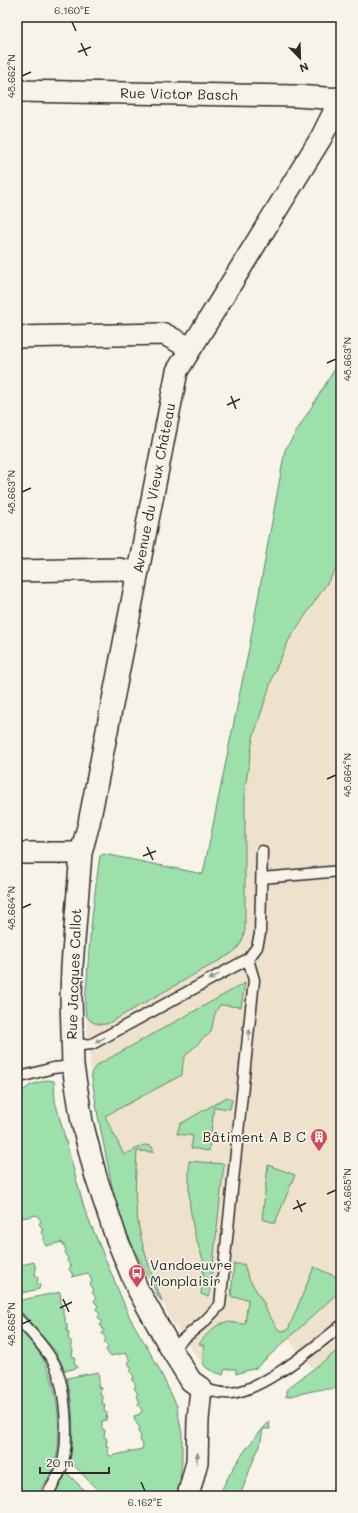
<svg xmlns="http://www.w3.org/2000/svg" width="358" height="1513" viewBox="0 0 358 1513" font-family="Mali,sans-serif">
	<rect width="100%" height="100%" fill="#f7f3e8"/>
	<filter id="ink" filterUnits="userSpaceOnUse"><feTurbulence type="fractalNoise" baseFrequency=".025" numOctaves="2"/><feDisplacementMap in="SourceGraphic" scale="8" xChannelSelector="R" yChannelSelector="G"/><feConvolveMatrix kernelMatrix="1 2 1 2 8 2 1 2 1" color-interpolation-filters="sRGB"/></filter>
	<g filter="url(#ink)">
		<!-- built -->
		<path fill="#efe2cd" d="M341,359v992l-26,20 -26,-31 -33,28 -20,6v-5h-11l-2,6 -16,-7 -5,-4 -31,-44 -9,-19 -3,-3 -33,-66 -11,-31 -17,-85 -7,-43 -5,-59v-23l4,-56 10,-79 4,-2 99,20 46,-226 36,-198z"/>
		<!-- green -->
		<path fill="#9de0ab" stroke="#64866b" d="M341,359v203l-52,78 -15,33 -21,65 -8,51v140c-2,12 -5,19 -16,26l-122,69c-9,1 -17,-1 -21,-9 -2,-7 0,-27 1,-34 2,-42 7,-84 13,-125l4,-2 99,20 46,-226 36,-198z
			M245,983l-4,24 -21,-2c-7,9 -6,16 -9,26 -2,5 -5,5 -9,8 -2,2 -4,5 -6,7 -13,10 -13,13 -14,29l-77,41 19,39 20,-10 7,1 2,2v4l-16,-1c-1,22 -3,43 0,65 4,29 14,57 25,85l-3,-3 -33,-66 -11,-31 -17,-85 -7,-43 6,-8z
			M47,1080l7,1 1,20 29,107 45,108 27,47 21,43 5,28v27l-2,21 -4,14h-73l-33,-35c5,-27 3,-56 -3,-83l31,-6 1,8 -1,7 3,1 -1,7 3,1 -1,8h3l-1,7 3,2 -1,7 -4,1v8l3,1 -1,7 3,2 -1,7 3,1 -1,7 3,2 31,-7 1,-4 -3,-5 1,-3 -3,-6 2,-3 -5,-7 -1,-5 6,-2 2,-4 -4,-5 2,-3 -4,-6 2,-2 -4,-6 2,-3 -4,-5 2,-3 -4,-6 2,-2 -4,-6 2,-2 -4,-8 -16,3 -4,-6 2,-3 -4,-5 2,-3 -4,-6 2,-2 -4,-6 2,-3 -4,-5 2,-3 -4,-5 2,-3 -4,-5 2,-3 -4,-6 2,-2 -4,-6 2,-3 -4,-8 -17,4 2,-2 -4,-6 2,-3 -4,-5 1,-3 -3,-6 1,-2 -4,-8 -16,4 -3,-6 2,-3 -4,-5 2,-3 -4,-5 2,-3 -4,-6 -20,4v-124l14,-10z
			M227,1097l5,3 -2,9 -16,-2 -5,44 -18,-3 2,-12 -16,-2 3,-10z
			M189,1161l35,3 -14,128 -2,5 -7,-3 3,-31 -10,-31 -4,-24 -1,-15z
			M268,1165l27,10 -20,48 -13,-4z
			M34,1262l2,7 -1,6 3,2 -1,7 3,1 -1,4 -22,5v-28z
			M234,1264h10l4,13 17,28 -1,2 14,22 3,2 7,-1 26,-63 27,12v11l-85,78 -20,6v-5h-11l-2,6c-20,-7 -23,-8 -19,-29l-5,-2c6,-8 16,-20 27,-22 6,0 13,2 19,2l3,-25 -17,-2z
			M60,1292l1,9v6l2,1v7l2,1v7l2,1v7l2,1 -1,7 3,2v7l2,1 -1,7 3,1 -1,7 3,2v2l-12,3 -9,-19 -39,-45v-6z
			M17,1327c10,11 21,21 27,34 14,26 18,70 12,99 -3,13 -12,25 -19,36h-20z
			M341,1348v40l-24,2 -31,7 2,-9z
			M269,1422l1,7h-7l-3,17 -5,10 -15,40h-21c12,-28 29,-52 50,-74z
			M66,1472l24,24h-37z"/>
		<g fill="none" stroke-linecap="round" stroke-linejoin="round">
			<defs>
				<path id="service" d="M262,878l79,-7
					M72,1046l20,-2 156,-85 9,-12 3,-13 2,-83
					M17,1078l36,-10 20,-2
					M17,1318c14,14 27,28 37,45 12,25 16,80 7,106 -4,10 -9,18 -15,27
					M171,1349l34,-28 15,-16 34,-325 -6,-21
					M201,1388c10,3 20,6 30,5 33,-3 84,-47 110,-67"/>
				<path id="minor" d="M17,91l278,5 46,3
					M17,337l147,-3 26,14
					M17,571l102,-2 18,4
					M17,853h64
					M188,1496l9,-34 1,-42 3,-32 -10,-7 -20,-32 -34,-61 -21,-51 -20,-60 -14,-55 -9,-56 -2,-69 1,-31 9,-113 8,-30 88,-452 144,-233 14,-28 2,-12"/>
			</defs>
			<!-- service casing -->
			<use href="#service" stroke="#2b2b2b" stroke-width="13"/>
			<!-- minor casing -->
			<use href="#minor" stroke="#2b2b2b" stroke-width="24"/>
			<!-- service -->
			<use href="#service" stroke="#f7f3e8" stroke-width="10"/>
			<!-- minor -->
			<use href="#minor" stroke="#f7f3e8" stroke-width="21"/>
		</g>
		<!-- one-way arrows -->
		<defs><path id="oneway-solid" d="M-6-.8H1V-3.2L6.5 0L1 3.2V.8H-6Z"/></defs>
		<g fill="#918f8a">
			<use href="#oneway-solid" transform="translate(214 977) rotate(151)"/>
			<use href="#oneway-solid" transform="translate(249 1035) rotate(-84)"/>
			<use href="#oneway-solid" transform="translate(100 1040) rotate(151)"/>
			<use href="#oneway-solid" transform="translate(197 1458) rotate(-85)"/>
		</g>
	</g>
	<!-- ticks -->
	<path fill="none" stroke="#2b2b2b" stroke-width="1.5" d="M72,22l4,9M81,43l6,13M78,52l13,-5M22,76l9,-4M327,363l9,-4M231,396l5,13M227,405l13,-6M22,492l9,-4M327,779l9,-4M147,847l6,13M143,856l13,-5M22,908l9,-4M327,1194l9,-4M297,1200l5,12M293,1209l13,-6M63,1299l6,13M60,1308l12,-6M22,1324l9,-4M141,1482l4,9"/>
	<!-- icons -->
	<defs>
		<symbol id="building-pin" viewBox="-11 -11 22 30"><path d="M0 17L-7.5 6A9.5 9.5 0 1 1 7.5 6Z" fill="#d1495b" stroke="#f7f3e8"/><path d="M-4-6H4V6H1V3H-1V6H-4ZM-2.5-4.3h1.7v1.8h-1.7ZM.8-4.3h1.7v1.8H.8ZM-2.5-1h1.7V.8h-1.7ZM.8-1h1.7V.8H.8Z" fill="#fff"/></symbol>
		<symbol id="bus-pin" viewBox="-11 -11 22 30"><path d="M0 17L-7.5 6A9.5 9.5 0 1 1 7.5 6Z" fill="#d1495b" stroke="#f7f3e8"/><path d="M-5-6H5V4H4V6H2V4H-2V6H-4V4H-5ZM-3.5-4V0h7V-4ZM-3.5 1.2v1.5H-2V1.2ZM2 1.2v1.5H3.5V1.2Z" fill="#fff"/></symbol>
	</defs>
	<g fill-rule="evenodd">
		<use href="#building-pin" x="309" y="1127" width="20" height="27"/>
		<use href="#bus-pin" x="127" y="1263" width="20" height="27"/>
	</g>
	<g text-anchor="middle" stroke-width="3.5" stroke-linejoin="round" paint-order="stroke">
		<!-- street labels -->
		<g font-size="14" fill="#2b2b2b" stroke="#f7f3e8">
			<text transform="translate(179 94) rotate(1)" y="5">Rue Victor Basch</text>
			<text transform="translate(154 488) rotate(-79)" y="5">Avenue du Vieux Château</text>
			<text transform="translate(74 974) rotate(-88)" y="5">Rue Jacques Callot</text>
		</g>
		<!-- poi labels -->
		<g font-size="14" fill="#2b2b2b" stroke="#f7f3e8" text-anchor="end">
			<text x="306" y="1142">Bâtiment A B C</text>
			<text x="150" y="1270" text-anchor="start">Vandoeuvre<tspan x="150" dy="16">Monplaisir</tspan></text>
		</g>
	</g>
	<!-- margin -->
	<rect width="358" height="1513" fill="none" stroke="#f7f3e8" stroke-width="44"/>
	<!-- north arrow -->
	<g transform="translate(300 58) rotate(157)" stroke="#f7f3e8" stroke-width="3" paint-order="stroke">
	<path d="M0-3L7 15L0 10L-7 15Z" fill="#2b2b2b"/>
	<text y="-6" font-size="11" font-weight="bold" text-anchor="middle" fill="#2b2b2b">N</text>
	</g>
	<!-- scale -->
	<path d="M40 1467v6h69v-6" fill="none" stroke="#2b2b2b" stroke-width="2"/>
	<text x="46" y="1467" font-size="12" fill="#2b2b2b" stroke="#f7f3e8" stroke-width="3" paint-order="stroke">20 m</text>
	<rect x="22" y="22" width="314" height="1469" fill="none" stroke="#2b2b2b" stroke-width="1.5"/>
	<g font-size="10" text-anchor="middle" fill="#2b2b2b">
		<text x="72" y="14">6.160°E</text>
		<text transform="translate(11 76) rotate(-90)" y="4">48.662°N</text>
		<text transform="translate(347 359) rotate(-90)" y="4">48.663°N</text>
		<text transform="translate(11 492) rotate(-90)" y="4">48.663°N</text>
		<text transform="translate(347 775) rotate(-90)" y="4">48.664°N</text>
		<text transform="translate(11 908) rotate(-90)" y="4">48.664°N</text>
		<text transform="translate(347 1190) rotate(-90)" y="4">48.665°N</text>
		<text transform="translate(11 1324) rotate(-90)" y="4">48.665°N</text>
		<text x="145" y="1506">6.162°E</text>
	</g>
</svg>
